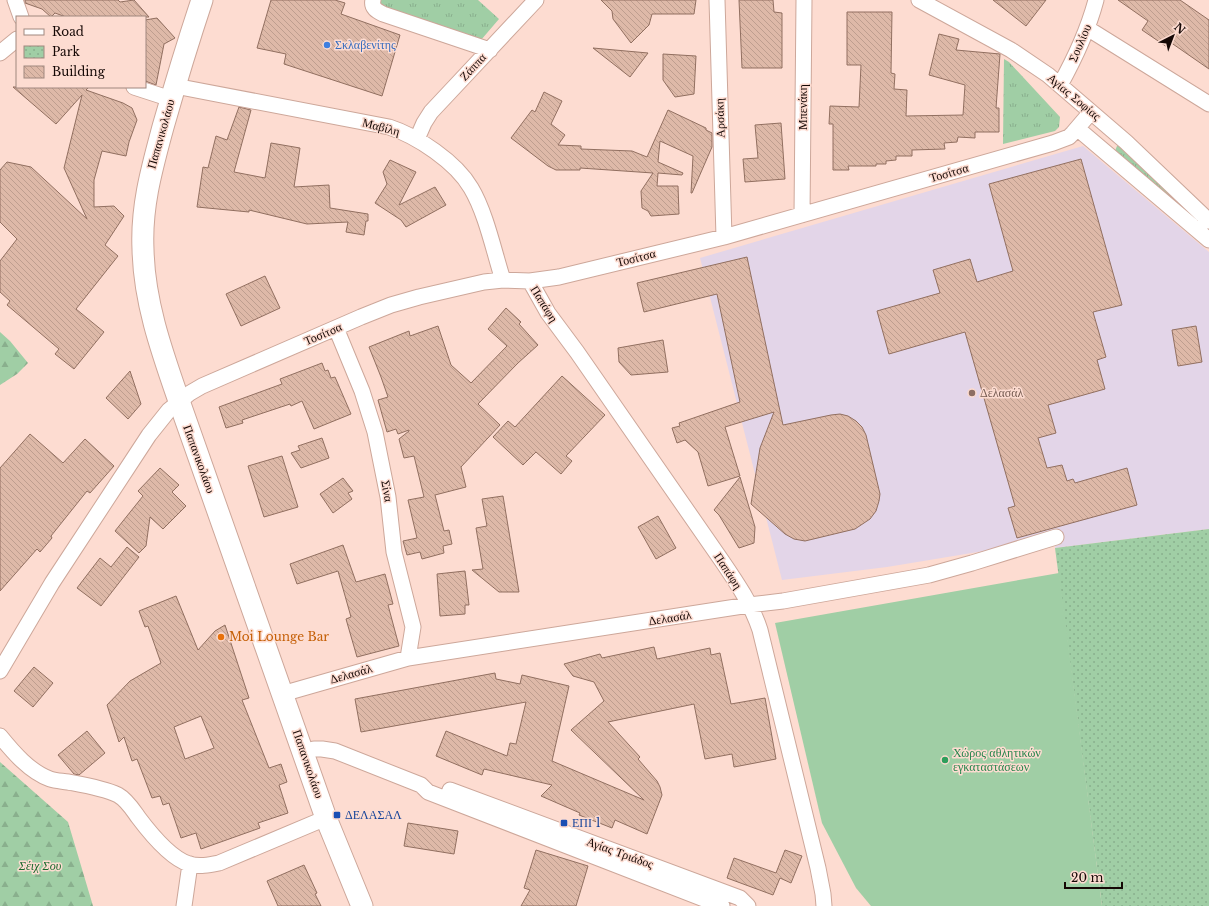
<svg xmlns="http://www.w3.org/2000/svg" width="1209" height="906" viewBox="0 0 1209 906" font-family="'Libre Baskerville',serif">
	<defs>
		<pattern id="grass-tufts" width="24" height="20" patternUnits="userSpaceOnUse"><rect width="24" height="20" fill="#a0cea5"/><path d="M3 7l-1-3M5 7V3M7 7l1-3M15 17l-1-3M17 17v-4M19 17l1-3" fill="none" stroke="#89af8d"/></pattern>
		<pattern id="forest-firs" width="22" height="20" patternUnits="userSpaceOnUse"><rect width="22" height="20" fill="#a0cea5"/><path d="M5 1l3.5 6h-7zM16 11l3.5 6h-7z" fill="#89af8d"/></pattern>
		<pattern id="park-dots" width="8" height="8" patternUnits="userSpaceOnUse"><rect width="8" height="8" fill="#a0cea5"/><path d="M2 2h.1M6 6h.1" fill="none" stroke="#89af8d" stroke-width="1.8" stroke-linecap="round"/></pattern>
		<pattern id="building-back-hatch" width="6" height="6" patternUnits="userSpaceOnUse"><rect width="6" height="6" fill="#deb9a8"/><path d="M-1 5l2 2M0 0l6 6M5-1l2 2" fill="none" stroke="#be9e8f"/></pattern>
	</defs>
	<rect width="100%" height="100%" fill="#fddcd1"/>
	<!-- education -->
	<path fill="#e3d5e8" d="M1083,146l126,106v277l-154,19 2,-18 -61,19 -109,18 -105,13 -82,-322z"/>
	<!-- grass -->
	<path fill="url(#grass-tufts)" d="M381,0h97l21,19 -18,21 -102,-35z
		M1004,59l5,3 51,55 -1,10 -4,4 -52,13z
		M1117,146h2l64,59 -1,2 -67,-56z"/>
	<!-- forest -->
	<path fill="url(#forest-firs)" d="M0,332l10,9 18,22 -11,11 -17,11z
		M0,762l68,60 25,84h-93z"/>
	<!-- park -->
	<path fill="url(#park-dots)" d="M1209,529v377h-107l-47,-358z"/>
	<!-- pitch -->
	<path fill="#a0cea5" d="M1059,573l43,333h-231l-15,-18 -34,-65 -47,-200z"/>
	<!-- building -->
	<path fill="url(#building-back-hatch)" stroke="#916f60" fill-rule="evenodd" d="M25,0h93l2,2 14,-2 15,17h-83l-11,-4 -4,4 -9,-8 -17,-6z
		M271,0h64l10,3 -4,11 59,21 -18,61 -98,-32 2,-10 -29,-6z
		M601,0h95l-2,14h-42l-3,11 -18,18 -18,-24 -1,-8z
		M739,0h34l1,12 8,1v55h-40z
		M993,0h53l-20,26z
		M1118,0h62l29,20v49l-39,-27 -3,5 -25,-17 6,-9z
		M847,12h45l-1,61 4,1 -1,15 13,1 -1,26 57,-1 2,-30 -36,-10 10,-41 20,5 -3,11 44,4 -4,54h3v24h-24v6l-17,-1 -1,5 -13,1 1,6 -33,1v6h-16v4l-10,1v3h-10v2h-28l1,4h-16v-46h-4l1,-18 29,1 2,-42h-14z
		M157,18l18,20 -11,6 -8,41 -11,-4v-61z
		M593,48l55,5 -18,24z
		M663,54l33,2 -2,38 -19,3 -12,-17z
		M13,87h76l-3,3 37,13 9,5 5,12 -8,22 -3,14 -24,-5 -8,29v27l20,-1 10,10 -19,29 13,11 -42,53 28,23 -30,37 -19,-15 4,-5 -52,-44 3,-4 -10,-9v-31l17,-22 -17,-17v-52l7,-8 24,5 56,52 -23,-51 18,-73 -26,29z
		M544,92l18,9 -11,23 14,11 -7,10 23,1v3l51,2 15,6 21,-47 38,18v2l6,3v14l-20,46h-1l2,-37 -33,-15 -2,21 25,11 -1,2 -24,-2 -1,13h21l1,28 -28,2 -3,-5 -6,-3 -1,-17 12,-18 -73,-5v2h-24l-8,-4 -37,-28 21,-28 3,2z
		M239,107l12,3 -17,62 31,6 6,-35 29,5 -6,39 35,-2 1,23 38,6v7h-2l-2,14 -18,-3 2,-10 -41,2 -58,-14v2l-52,-5 6,-40 5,1 8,-32 11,4z
		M781,123l4,56 -40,3 -2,-23 15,-1 -3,-33z
		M1081,159l41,146 -29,7 13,45 -9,3 8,29 -57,16 8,28 -18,5 9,30 15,-3 5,16 6,-2 2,4 52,-15 10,37 -120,33 -9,-30 7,-2 -50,-174 -76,22 -12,-43 63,-18 -7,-23 37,-11 7,23 36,-11 -24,-87z
		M390,160l26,12 -17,33 36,-18 11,18 -40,22 -5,-7 -26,-17 12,-19 -4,-12z
		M747,257l36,168 48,-10 9,-1 8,2 8,5 6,6 4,8 14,59 -1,7 -3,10 -6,8 -15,10 -50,12 -11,-2 -9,-5 -34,-30 9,-56 14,-36 -49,15 15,49 -32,10 -10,-34 -13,-12 -8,3 -5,-15 8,-2 -1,-3 61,-21 -23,-108 -73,18 -7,-29z
		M265,276l15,32 -39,18 -15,-32z
		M506,308l15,14 -2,2 19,21 -20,18 -40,41 22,21 -39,42 5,20 -31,8 9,36 5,-1 3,14 -9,2 1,7 -22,6 -2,-7 -13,3 -4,-14 14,-3 -9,-38 16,-3 -10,-41 -10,2 -5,-19 10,-8v-1l-11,4 -2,-5 -9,3 -9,-32 10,-3 -7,-20 -12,-30 40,-16 1,5 28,-10 13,39 20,18 36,-37 -19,-17z
		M1196,326l6,36 -24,4 -6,-36z
		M663,340l5,32 -37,3 -12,-13 -1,-14z
		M322,363l3,8 3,-1 3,8 4,-1 16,37 -37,15 -12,-28 -11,5 -1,-2 -48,16 1,3 -17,5 -7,-21 63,-23 -2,-5z
		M130,371l11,33 -13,15 -22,-21z
		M562,376l43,39 -39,41 6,5 -11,13 -25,-22 -13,13 -30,-28 15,-16 7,6z
		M30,434l33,29 22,-24 29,27 -24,27 -3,-2 -36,45 1,2 -12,14 -3,-3 -37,42v-123z
		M322,438l7,20 -28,10 -10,-15 9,-3 -2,-4z
		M282,456l16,51 -34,10 -16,-51z
		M160,468l19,17 -7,7 14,14 -23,23 -13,-12 -4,29 -7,7 -24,-22 28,-35 -5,-5z
		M740,477l15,50 -1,16 -15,5 -20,-33 -5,-5z
		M343,478l10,13 -5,2 4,6 -19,14 -13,-19z
		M503,496l16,96h-20l-27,-22 11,-1 -7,-41 11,-2 -5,-27z
		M658,516l18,32 -20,11 -18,-32z
		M343,545l13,37 29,-8 8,30 -5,1 11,41 -42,11 -11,-38 5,-2 -13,-46 -41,13 -7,-20z
		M127,547l12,10 -38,49 -24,-18 23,-30 11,9z
		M465,571l4,34h-4v9l-25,2 -3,-42z
		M176,596l22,54 17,-19 10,-6 24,73 -7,2 27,68 12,-4 6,18 -8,3 9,28 -30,10 2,5 -59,21 -5,-16 -15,5 -12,-35 -6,2 -3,-9 -8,2 -15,-39 -5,2 -8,-24 -5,5 -12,-37 23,-24 31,-18 -13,-37 -3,1 -6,-16zM201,716l13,32 -29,11 -11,-32z
		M654,647l3,12 53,-11 1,7 9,-2 11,51 34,-6 11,61 -42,8 -2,-13 -27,5 -11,-55 -86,18 32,35 -2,2 19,22 3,6 2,8 -15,39 -32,-14 -3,8 -33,-13 1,-2 -39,-17 11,-11 -68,-16 -2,6 -46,-19 10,-25 61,25 3,-13 6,1 10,-42 -165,30 -6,-33 140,-26 1,6 24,5 2,-9 47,11 -17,75 92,39 -73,-70 33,-29 -10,-19 -21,-6 -9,-12 36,-10 2,4z
		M34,667l19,16 -20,24 -19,-16z
		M87,731l18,22 -26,22 -5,-1 -16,-19z
		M408,823l50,8 -4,23 -50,-8z
		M536,850l52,16 -12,40h-55l9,-16 -6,-2z
		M785,850l17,6 -11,27 -11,-5 -7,17 -46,-17 7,-20 42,15z
		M304,865l13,28 -2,1 6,12h-43l-11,-25z"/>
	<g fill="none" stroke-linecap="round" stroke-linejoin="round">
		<defs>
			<path id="street" d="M15,0l6,17
				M373,0c-2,8 4,11 10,14l107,36
				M717,0l7,237
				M919,0l92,50 37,25 78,67 83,79
				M1087,28l122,76
				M0,53l17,-14
				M1060,85c15,-27 28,-55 36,-85
				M175,86l214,41c28,9 67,35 82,61 15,25 23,64 32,92
				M134,87l37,12
				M1078,129l131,111
				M417,139l7,-16 7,-11 105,-112
				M802,215l2,-215
				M530,281l18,32 29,39 145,209c15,22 30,44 38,69l58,238 5,26 1,12
				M336,328l26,63 13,41 13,65 6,55 19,75 -5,31
				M0,671l52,-88 97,-148 20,-25 21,-17 12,-7 159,-69 30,-12 28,-8 65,-15 19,-2 27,1 29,-4 165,-40 329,-94 16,-6 4,-4 18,-21
				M282,694l126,-36 341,-53 34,-4 146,-26 43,-12 84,-26
				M0,736c13,16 30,36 50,43 6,2 12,2 18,3 16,3 35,6 50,13 9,5 15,15 20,22 12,16 32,41 51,47 10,3 20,1 30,-1l107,-45
				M303,752l11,-3h8l13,2 86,34 7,7 294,114
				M450,790l290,108 8,8
				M184,906l6,-42"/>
			<path id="secondary" d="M202,0c-14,42 -27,85 -39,127 -11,41 -22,79 -20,122 1,53 19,103 36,152l147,417 36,88"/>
		</defs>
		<!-- street casing -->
		<use href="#street" stroke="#cda79a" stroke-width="17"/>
		<!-- secondary casing -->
		<use href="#secondary" stroke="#cda79a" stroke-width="23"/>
		<!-- street -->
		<use href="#street" stroke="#fff" stroke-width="15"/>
		<!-- secondary -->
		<use href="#secondary" stroke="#fff" stroke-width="21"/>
	</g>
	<!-- markers -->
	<circle fill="#3f7fe0" stroke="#fddcd1" stroke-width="1.5" cx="327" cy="45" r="4"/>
	<circle fill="#8d6e63" stroke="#fddcd1" stroke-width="1.5" cx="972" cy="393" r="4"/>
	<circle fill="#e8710a" stroke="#fddcd1" stroke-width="1.5" cx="221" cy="637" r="4"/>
	<circle fill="#2e9e5b" stroke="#fddcd1" stroke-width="1.5" cx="945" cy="760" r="4"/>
	<g fill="#1a4fb4" stroke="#fddcd1" stroke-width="1.5">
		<rect x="333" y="811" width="8" height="8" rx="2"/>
		<rect x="560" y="819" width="8" height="8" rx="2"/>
	</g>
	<g text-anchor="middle" stroke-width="3" stroke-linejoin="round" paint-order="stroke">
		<!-- street labels -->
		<g font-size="12" fill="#150805" stroke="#fddcd1">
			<text transform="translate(1080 43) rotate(-67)" y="4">Σουλίου</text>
			<text transform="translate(473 67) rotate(-47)" y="4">Ζάππα</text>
			<text transform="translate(1074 97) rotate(40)" y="4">Αγίας Σοφίας</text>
			<text transform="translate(803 107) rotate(-90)" y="4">Μπενάκη</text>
			<text transform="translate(720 118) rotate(-92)" y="4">Αρσάκη</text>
			<text transform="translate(381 127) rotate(15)" y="4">Μαβίλη</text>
			<text transform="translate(161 134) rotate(-74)" y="4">Παπανικολάου</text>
			<text transform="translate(949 173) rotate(-16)" y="4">Τοσίτσα</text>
			<text transform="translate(636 258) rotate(-14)" y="4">Τοσίτσα</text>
			<text transform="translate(544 304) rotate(58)" y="4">Παπάφη</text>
			<text transform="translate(323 334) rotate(-23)" y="4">Τοσίτσα</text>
			<text transform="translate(199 459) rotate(70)" y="4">Παπανικολάου</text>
			<text transform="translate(387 491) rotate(80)" y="4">Σίνα</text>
			<text transform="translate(728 571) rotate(57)" y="4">Παπάφη</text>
			<text transform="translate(670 618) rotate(-9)" y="4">Δελασάλ</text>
			<text transform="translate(351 674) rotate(-16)" y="4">Δελασάλ</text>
			<text transform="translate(308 764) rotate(71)" y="4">Παπανικολάου</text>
			<text transform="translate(620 853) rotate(20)" y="4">Αγίας Τριάδος</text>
		</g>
		<!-- shop labels -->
		<g font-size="12" fill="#366cbe" stroke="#fddcd1" text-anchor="start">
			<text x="335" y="49">Σκλαβενίτης</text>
		</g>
		<!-- education labels -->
		<g font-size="12" fill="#785e54" stroke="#fddcd1" text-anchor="start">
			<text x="980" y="397">Δελασάλ</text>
		</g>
		<!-- food labels -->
		<g font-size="12" fill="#c56008" stroke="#fddcd1" text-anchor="start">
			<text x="229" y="641">Moi Lounge Bar</text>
		</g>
		<!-- leisure labels -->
		<g font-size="12" fill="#27864d" stroke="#fddcd1" text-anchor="start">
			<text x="953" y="757">Χώρος αθλητικών<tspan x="953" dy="14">εγκαταστάσεων</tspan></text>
		</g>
		<!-- transit labels -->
		<g font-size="12" fill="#164399" stroke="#fddcd1" text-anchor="start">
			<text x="345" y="819">ΔΕΛΑΣΑΛ</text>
			<text x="572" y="827">ΕΠΙ 1</text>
		</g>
		<!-- park labels -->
		<g font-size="12" font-style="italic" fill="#17682b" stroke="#fddcd1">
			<text x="40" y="870">Σέιχ Σου</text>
		</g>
	</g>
	<!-- legend -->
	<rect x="16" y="16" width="130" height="72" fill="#fddcd1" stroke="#a0877f"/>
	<rect x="24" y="29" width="20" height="6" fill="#ffffff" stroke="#a0877f"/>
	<text x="52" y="36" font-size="12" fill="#150805">Road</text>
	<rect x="24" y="46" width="20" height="12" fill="url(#park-dots)" stroke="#a0877f"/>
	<text x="52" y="56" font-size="12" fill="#150805">Park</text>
	<rect x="24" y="66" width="20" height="12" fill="url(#building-back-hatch)" stroke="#a0877f"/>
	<text x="52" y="76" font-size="12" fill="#150805">Building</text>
	<!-- north arrow -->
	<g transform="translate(1173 36) rotate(42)" stroke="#fddcd1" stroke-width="3" paint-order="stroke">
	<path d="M0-3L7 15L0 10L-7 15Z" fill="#150805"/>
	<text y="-6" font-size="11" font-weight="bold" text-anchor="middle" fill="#150805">N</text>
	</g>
	<!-- scale -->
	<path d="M1065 882v6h57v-6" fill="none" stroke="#150805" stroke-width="2"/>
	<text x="1071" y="882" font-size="12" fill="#150805" stroke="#fddcd1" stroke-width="3" paint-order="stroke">20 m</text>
</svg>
